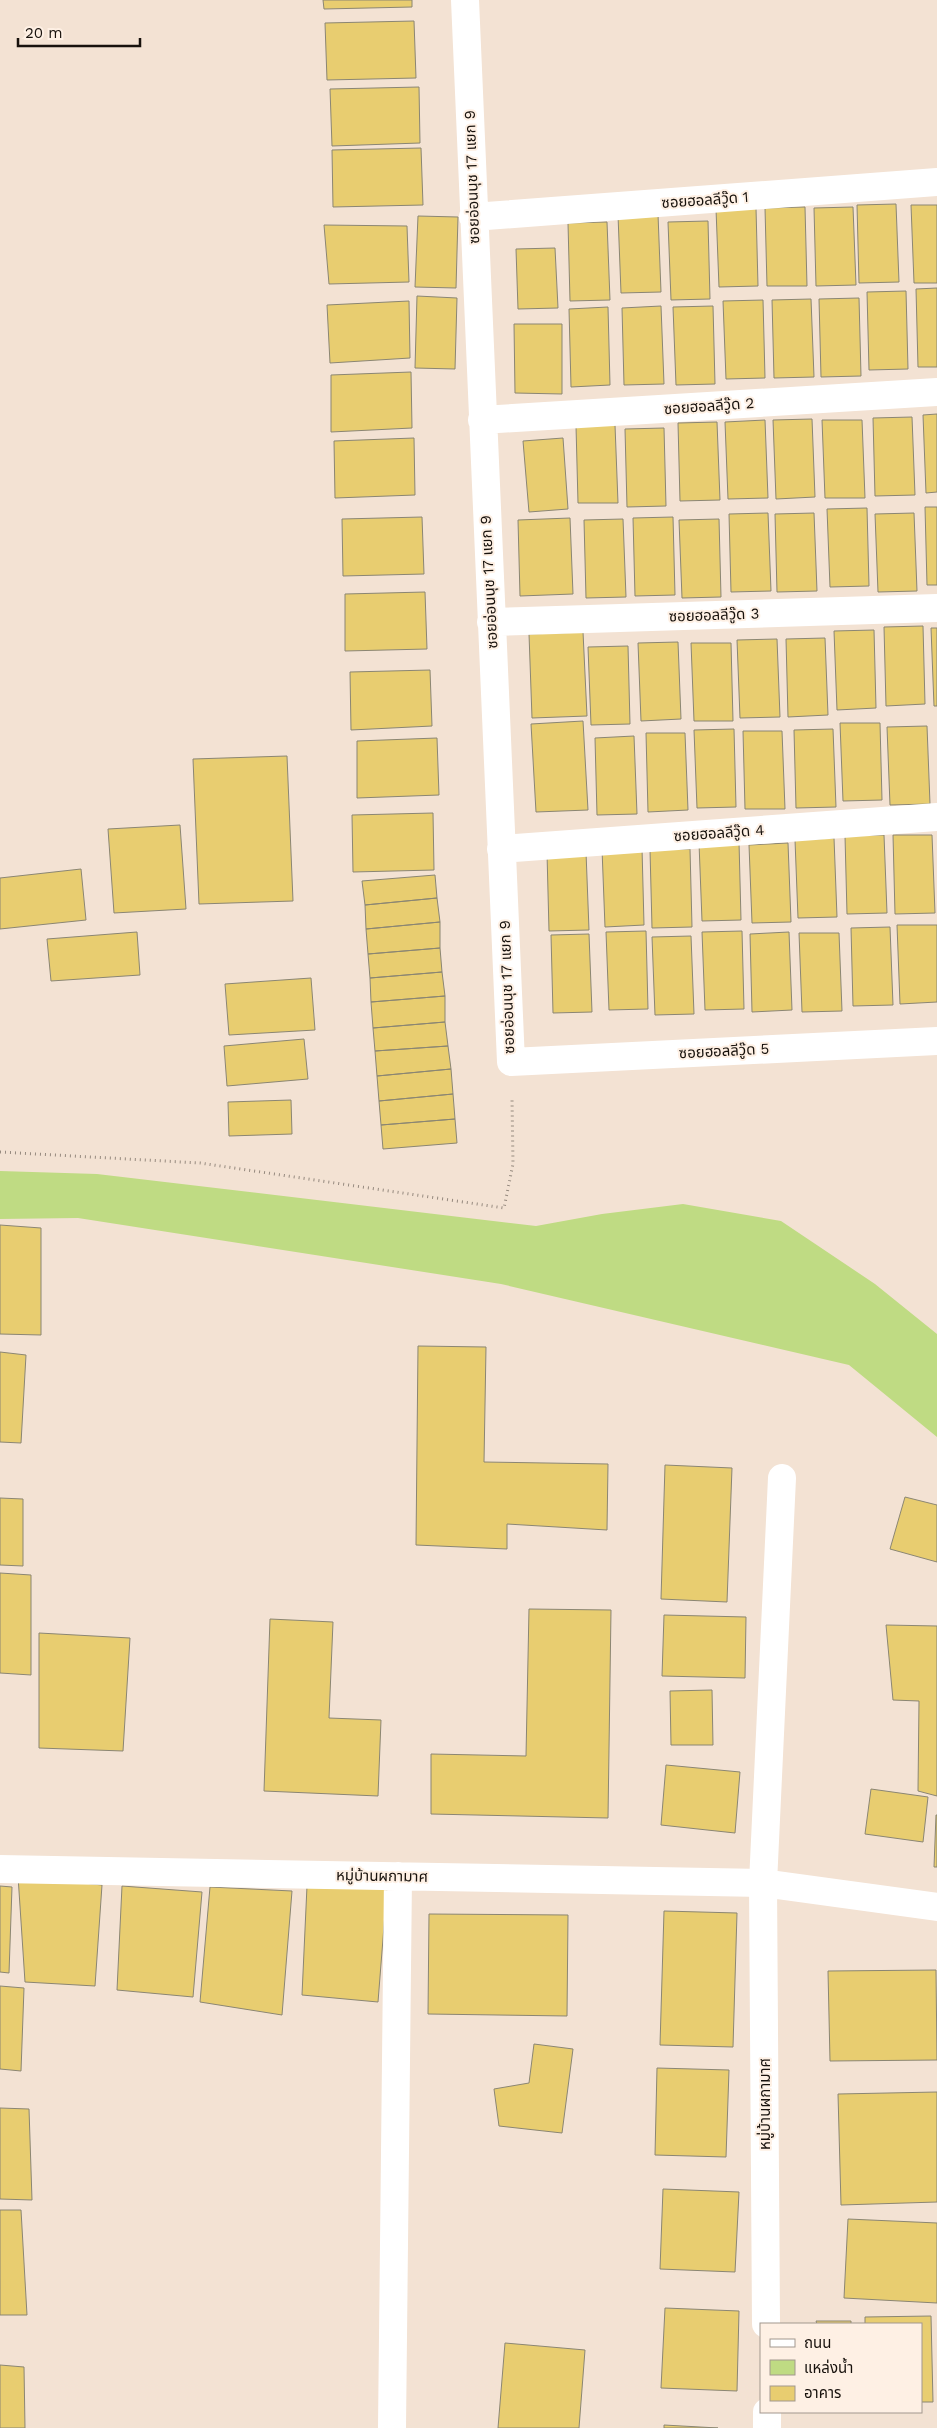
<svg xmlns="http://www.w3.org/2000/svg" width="937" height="2428" viewBox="0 0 937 2428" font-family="'Work Sans','Noto Sans Thai',sans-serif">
	<rect width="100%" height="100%" fill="#f3e2d3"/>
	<!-- water -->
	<path fill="#bfdb83" d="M0,1171l97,3 439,52 66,-12 81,-10 98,17 94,63 62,50v103l-88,-72 -348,-81 -423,-66 -78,1z"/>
	<!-- building -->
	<path fill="#e8cd70" stroke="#8b8673" d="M323,0h89v7l-88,2z
		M414,21l2,57 -89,2 -2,-57z
		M419,87l1,56 -88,3 -2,-57z
		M421,148l2,57 -90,2 -1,-57z
		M896,204l3,78 -40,1 -2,-78z
		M911,205h26v78h-23z
		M805,207l2,79h-40l-2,-78z
		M853,207l3,78 -40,1 -2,-78z
		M756,208l2,78 -39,1 -3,-78z
		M658,214l3,78 -40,1 -3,-78z
		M418,216l40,1 -2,71 -41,-1z
		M708,221l2,78 -39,1 -3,-78z
		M607,222l3,78 -40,1 -2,-78z
		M324,225l83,1 2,56 -80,2z
		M555,248l3,60 -40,1 -2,-60z
		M937,288v79h-19l-2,-78z
		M906,291l2,78 -39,1 -2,-78z
		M417,296l40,2 -2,71 -40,-1z
		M859,298l2,78 -40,1 -2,-78z
		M811,299l3,78 -40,1 -2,-78z
		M763,300l2,78 -39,1 -3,-78z
		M409,301l1,57 -80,5 -3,-58z
		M661,306l3,78 -40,1 -2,-77z
		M713,306l2,78 -39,1 -3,-78z
		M608,307l2,78 -39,2 -2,-78z
		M514,324h48v70l-47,-1z
		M411,372l1,56 -81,4v-57z
		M937,414v78l-11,1 -3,-78z
		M912,417l3,78 -40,1 -2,-78z
		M812,419l3,78 -39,2 -3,-79z
		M765,420l3,78 -40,1 -3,-77z
		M822,420h40l3,78h-40z
		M717,422l3,78 -40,1 -2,-78z
		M615,425l3,78h-40l-2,-77z
		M664,428l2,78 -39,1 -2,-78z
		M414,438l1,57 -80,3 -1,-57z
		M563,438l5,71 -39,3 -6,-71z
		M925,507h12v78h-10z
		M867,508l2,78 -39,1 -3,-78z
		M768,513l3,78 -40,1 -2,-78z
		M814,513l3,78 -40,1 -2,-78z
		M914,513l3,78 -39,1 -3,-78z
		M422,517l2,57 -81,2 -1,-57z
		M673,517l2,78 -40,1 -2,-78z
		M570,518l3,76 -53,2 -2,-76z
		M623,519l3,78 -40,1 -2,-78z
		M719,519l2,78 -39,1 -3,-78z
		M425,592l2,57 -82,2v-57z
		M923,626l2,78 -39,2 -2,-79z
		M931,628h6v78h-3z
		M874,630l2,78 -39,2 -3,-79z
		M583,632l4,84 -55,2 -3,-84z
		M825,638l3,77 -40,2 -2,-78z
		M777,639l3,78 -40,1 -3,-78z
		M678,642l3,77 -40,2 -3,-78z
		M691,643h40l2,78h-39z
		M628,646l2,78 -39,1 -3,-78z
		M430,670l2,56 -81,4 -1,-58z
		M583,721l5,89 -52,2 -5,-88z
		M840,723h40l2,77 -39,1z
		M927,726l3,78 -40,1 -3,-78z
		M734,729l2,78 -39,1 -3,-78z
		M833,729l3,78 -40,1 -2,-78z
		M743,731h39l3,78h-40z
		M646,733h39l3,77 -40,2z
		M634,736l3,78 -40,1 -2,-77z
		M437,738l2,57 -82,3v-57z
		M287,756l6,145 -94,3 -6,-145z
		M433,813l1,57 -81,2 -1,-57z
		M180,825l6,84 -72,4 -6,-84z
		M884,835l3,78 -40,1 -2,-78z
		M893,835h39l3,78 -40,1z
		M834,838l3,79 -39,1 -3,-78z
		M739,842l2,78 -39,1 -3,-78z
		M788,843l3,79 -39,1 -3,-78z
		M642,848l2,77 -39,2 -3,-78z
		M690,849l2,78 -40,1 -2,-78z
		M586,852l3,78 -40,1 -2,-78z
		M81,869l5,51 -86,9v-51z
		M435,875l2,23 -72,7 -3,-24z
		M437,898l3,24 -74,7 -1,-24z
		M440,922v26l-72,6 -2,-25z
		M897,925h40v77l-37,2z
		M890,927l3,78 -40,1 -2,-78z
		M646,931l2,78 -39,1 -3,-78z
		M742,931l2,78 -39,1 -3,-78z
		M137,932l3,43 -89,6 -4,-42z
		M789,932l3,78 -40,2 -2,-78z
		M799,933h40l3,78 -40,1z
		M589,934l3,78 -39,1 -2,-78z
		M691,936l3,78 -39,1 -3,-78z
		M440,948l2,24 -72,6 -2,-24z
		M442,972l3,24 -74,6 -1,-24z
		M311,978l4,52 -86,5 -4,-51z
		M445,996v26l-72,6 -2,-26z
		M445,1022l3,24 -73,5 -2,-23z
		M304,1039l4,40 -81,7 -3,-40z
		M448,1046l3,23 -74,7 -2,-25z
		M451,1069l2,25 -74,7 -2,-25z
		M453,1094l2,25 -74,6 -2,-24z
		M291,1100l1,34 -63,2 -1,-34z
		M455,1119l2,24 -74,6 -2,-24z
		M0,1225l41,3v107l-41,-1z
		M418,1346l68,1 -2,115 124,2 -1,66 -100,-6v25l-91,-4z
		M0,1352l26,3 -5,88 -21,-1z
		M665,1465l67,3 -5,134 -66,-3z
		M905,1497l32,8v57l-47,-13z
		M0,1498l23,1v67l-23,-1z
		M0,1573l31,2v100l-31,-2z
		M529,1609l82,1 -3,208 -177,-4v-60l95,2z
		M664,1615l82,2 -1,61 -83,-2z
		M270,1619l63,3 -4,96 52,2 -3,76 -114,-5z
		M886,1625l51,1v170l-19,-5 1,-90 -26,-1z
		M39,1633l91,5 -7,113 -84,-3z
		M712,1690l1,55h-42l-1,-54z
		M666,1765l74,7 -5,61 -74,-8z
		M871,1789l57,8 -5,45 -58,-8z
		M936,1815h1v52h-3z
		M18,1876l84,9 -7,101 -70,-4z
		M0,1886l12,1 -3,86 -9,-1z
		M122,1886l80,6 -9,105 -76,-7z
		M307,1886l80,2 -9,114 -76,-7z
		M210,1887l82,4 -10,124 -82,-13z
		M664,1911l73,2 -4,134 -73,-2z
		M429,1914l139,1 -1,101 -139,-2z
		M936,1970l1,90 -107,1 -2,-90z
		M0,1986l24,2 -3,83 -21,-2z
		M534,2044l39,5 -11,84 -63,-7 -5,-37 35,-6z
		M657,2068l72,2 -3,87 -71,-2z
		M937,2092v110l-96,3 -3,-111z
		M0,2108l29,1 3,91 -32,-1z
		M663,2189l76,3 -4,80 -75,-3z
		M0,2210h21l6,105h-27z
		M848,2219l89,4v80l-93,-5z
		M665,2308l74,3 -2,80 -76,-3z
		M931,2316l2,86h-12v-78h-56v-7z
		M816,2321h35v3h-34z
		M505,2343l80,7 -6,78h-81z
		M0,2365l24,2 1,61h-25z
		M664,2425l54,3h-54z"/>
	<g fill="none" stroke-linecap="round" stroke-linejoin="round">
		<!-- path -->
		<path stroke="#95897e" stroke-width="3" stroke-dasharray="1 4" stroke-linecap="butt" d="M0,1152l200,11 304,45 9,-44 -1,-66"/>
		<!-- minor -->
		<path stroke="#fff" stroke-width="28" d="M465,0l46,1062 426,-21
			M473,217l464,-35
			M482,420l455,-28
			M491,622l446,-14
			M501,849l436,-32
			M0,1869l763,14 174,24
			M766,2324l-3,-441 19,-405
			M767,2412v16
			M392,2428l6,-552"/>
	</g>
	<g text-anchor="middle" stroke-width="4" stroke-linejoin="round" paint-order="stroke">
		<!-- street labels -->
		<g font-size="15" fill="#17110c" stroke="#fef0e4">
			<text transform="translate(472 177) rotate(-92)" y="5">ซอยอ่อนนุช 17 แยก 9</text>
			<text transform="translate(705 200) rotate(-4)" y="5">ซอยฮอลลีวู๊ด 1</text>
			<text transform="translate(709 406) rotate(-4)" y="5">ซอยฮอลลีวู๊ด 2</text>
			<text transform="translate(489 582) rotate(-93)" y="5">ซอยอ่อนนุช 17 แยก 9</text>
			<text transform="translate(714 615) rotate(-2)" y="5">ซอยฮอลลีวู๊ด 3</text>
			<text transform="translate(719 833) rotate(-4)" y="5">ซอยฮอลลีวู๊ด 4</text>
			<text transform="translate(507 987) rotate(-92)" y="5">ซอยอ่อนนุช 17 แยก 9</text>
			<text transform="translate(724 1051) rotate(-3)" y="5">ซอยฮอลลีวู๊ด 5</text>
			<text transform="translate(382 1876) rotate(1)" y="5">หมู่บ้านผกามาศ</text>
			<text transform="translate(765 2104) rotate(-90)" y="5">หมู่บ้านผกามาศ</text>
		</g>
	</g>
	<!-- legend -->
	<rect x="760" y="2323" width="162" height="90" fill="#fef0e4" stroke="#a2978e"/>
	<rect x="770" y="2339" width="25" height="8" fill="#ffffff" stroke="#a2978e"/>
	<text x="804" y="2348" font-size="15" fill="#17110c">ถนน</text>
	<rect x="770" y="2360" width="25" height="15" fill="#bfdb83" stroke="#a2978e"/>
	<text x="804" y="2373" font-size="15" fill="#17110c">แหล่งน้ำ</text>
	<rect x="770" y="2386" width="25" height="15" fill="#e8cd70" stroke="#a2978e"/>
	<text x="804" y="2398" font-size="15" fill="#17110c">อาคาร</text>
	<!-- scale -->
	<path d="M18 38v8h122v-8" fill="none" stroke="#17110c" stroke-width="2.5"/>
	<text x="25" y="38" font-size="15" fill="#17110c" stroke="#fef0e4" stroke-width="4" paint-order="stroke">20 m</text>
</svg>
